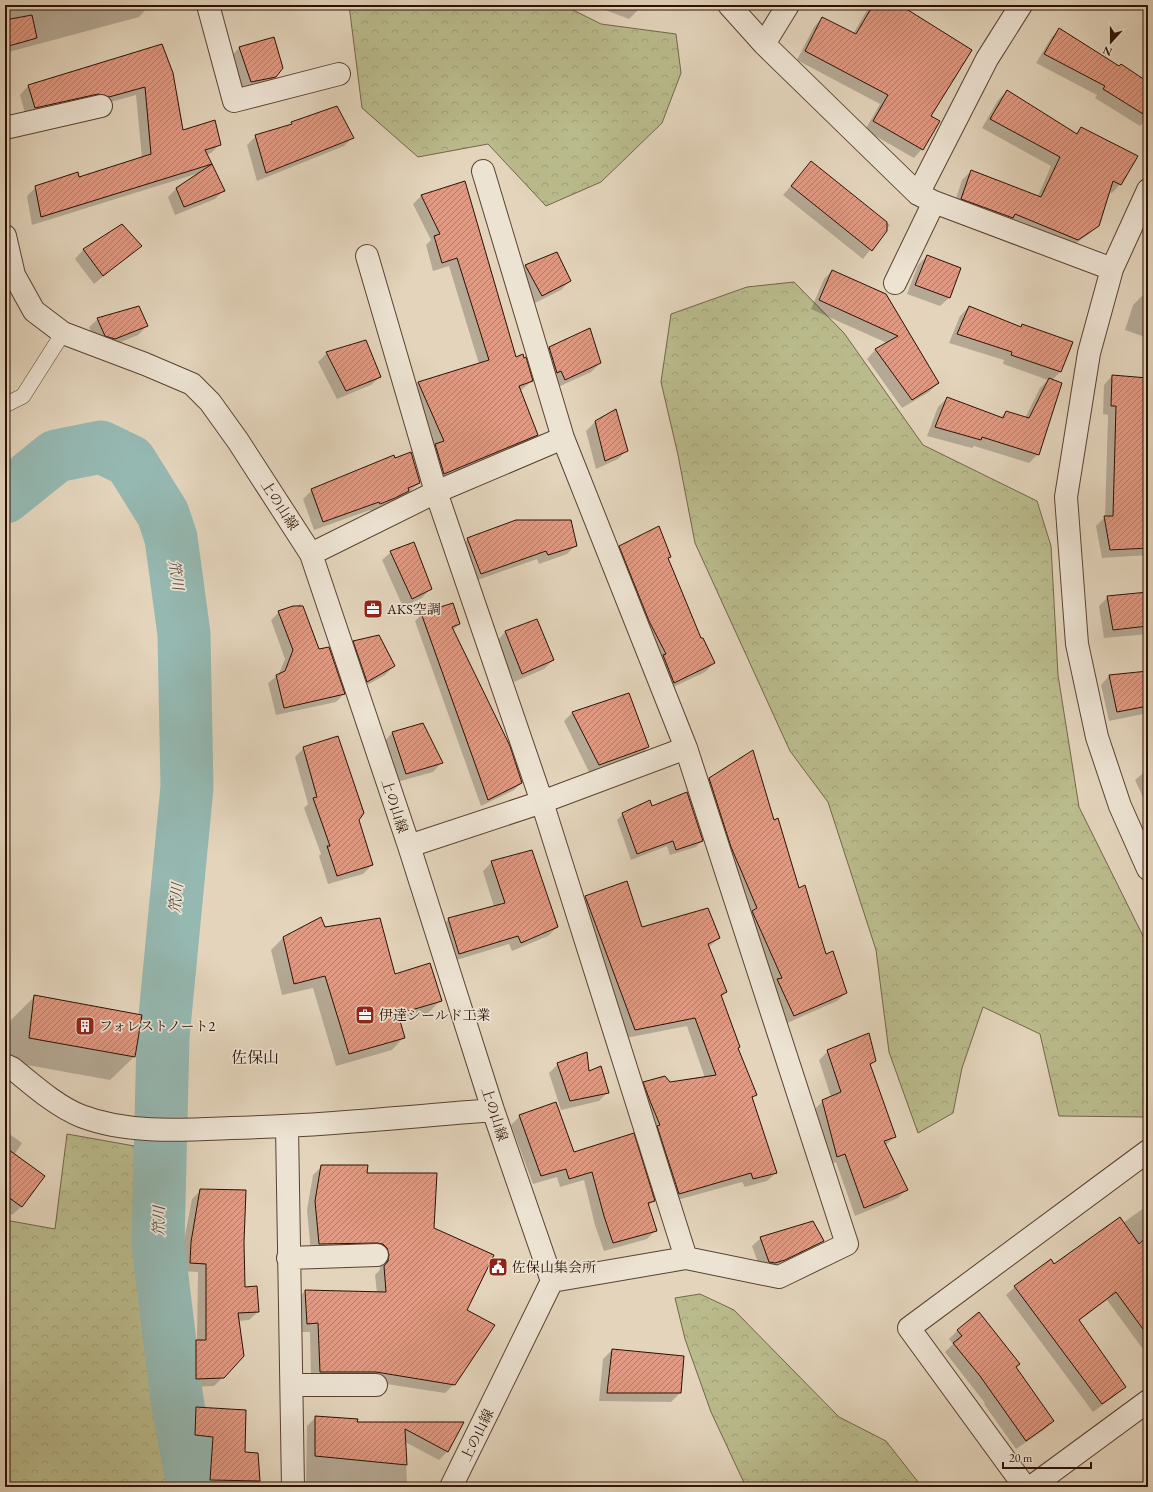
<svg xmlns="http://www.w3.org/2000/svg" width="1153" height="1492" viewBox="0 0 1153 1492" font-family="'EB Garamond','Noto Serif JP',serif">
	<defs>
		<pattern id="forest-crowns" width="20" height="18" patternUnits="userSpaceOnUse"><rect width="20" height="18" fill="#babb8c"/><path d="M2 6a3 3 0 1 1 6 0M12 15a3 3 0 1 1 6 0" fill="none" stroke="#a0a077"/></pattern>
		<pattern id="building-hatch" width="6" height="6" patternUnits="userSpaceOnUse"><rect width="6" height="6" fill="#e09982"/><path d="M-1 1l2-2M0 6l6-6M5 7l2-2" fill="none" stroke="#b67b68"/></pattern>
	</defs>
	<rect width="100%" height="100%" fill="#e3d4bb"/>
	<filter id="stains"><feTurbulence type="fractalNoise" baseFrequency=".005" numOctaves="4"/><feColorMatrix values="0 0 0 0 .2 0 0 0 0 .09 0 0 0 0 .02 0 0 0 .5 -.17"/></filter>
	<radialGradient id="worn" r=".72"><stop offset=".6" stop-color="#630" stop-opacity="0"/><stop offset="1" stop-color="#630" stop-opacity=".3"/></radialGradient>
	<!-- forest -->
	<path fill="url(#forest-crowns)" stroke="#736648" d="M349,5h214l38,19 75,10 5,39 -19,50 -61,59 -55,24 -58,-62 -70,13 -56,-49z
		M794,282l50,51 79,112 114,56 14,45 7,129 21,132 69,139v171l-89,-1 -19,-82 -57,-27 -21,61 -9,45 -35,20 -29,-81 -13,-102 -48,-148 -38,-51 -95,-208 -17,-88 -17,-73 10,-68 76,-27z
		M67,1134l73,13 10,163 23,177h-168v-267l50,9z
		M700,1294l34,16 105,107 47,24 36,46h-176l-35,-75 -26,-73 -10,-41z"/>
	<!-- shadow -->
	<path fill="#0003" d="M5,5h145l-11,12 -134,36z
		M592,5h48l-2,5 -9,9z
		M870,5h41l-4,5 23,106 -8,33 -8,9 -49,-28 15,-26 -83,-44 17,-33 8,-9 31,16z
		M986,5h10l-4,4z
		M1137,5h11v8z
		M1059,29l60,38 29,16v35l-8,8 -45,-28 2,-3 -61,-32 15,-25z
		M273,39l3,38 -9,9 -25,4 -12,-33 9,-9z
		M162,45l21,87 37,12 -9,9 -5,2 5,9 -4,4 17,22 -9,9 -40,16 -7,-18 9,-9 22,-15 -167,52 -5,-29 9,-9 42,-9 64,-20 -6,-63 -37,10 -73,12 -6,-22 8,-9z
		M1007,91l68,43 6,-6 39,56 -8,9 -3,-1 -11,33 -9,9 -20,14 -116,-40 9,-28 9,-9 67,25 13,-30 -69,-38 16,-28z
		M292,123l61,14 -9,9 -87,35 -10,-36 9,-9 32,-9z
		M811,163l79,62 -27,34 -80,-64z
		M422,195l93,163 17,23 -12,10 17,44 -9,8 -93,39 -8,-28 7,-8 -25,-55 9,-9 61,-18 -30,-98 -16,5 -7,-26 5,-5 -18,-36z
		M121,225l20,20 -47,39 -19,-25 8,-9z
		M557,253l13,28 -9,9 -28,14 -17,-29 9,-9z
		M927,256l22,42 -9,8 -33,-12 11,-29z
		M832,271l52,22 54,90 -9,9 -27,16 -35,-49 8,-9 12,-7 -76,-34 13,-30z
		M1142,296l6,2v40l-23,-8 8,-25z
		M969,307l51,21 51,15 -11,29 -8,8 -14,74 -9,9 -55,-17 -2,2 -45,-12 11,-29 9,-9 53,20 6,-6 19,6 15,-30 8,-8 -45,-16 1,-4 -55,-17 11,-27z
		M98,319l49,7 -9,9 -32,13 -10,-4 -7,-17z
		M549,347l51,16 -9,9 -35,16 -16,-32z
		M327,353l53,24 -9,8 -34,14 -19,-37z
		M1112,376l36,3v176l-46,3 -6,-32 9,-9 3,-102 -5,-1 1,-29z
		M595,422l32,28 -9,9 -22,10 -10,-38z
		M395,459l24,24 -9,8 -11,9 -27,12 -2,-2 -56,20 -11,-31 9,-9z
		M468,539l108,6 -9,9 -28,10 -2,-5 -65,23 -13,-34z
		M620,546l50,11 -3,2 34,81 13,23 -9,9 -40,19 -54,-136z
		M391,552l39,37 -8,9 -19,9 -21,-47z
		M1148,593v41l-44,4 -5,-32 9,-9z
		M301,604l17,46 26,44 -8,8 -60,13 -8,-32 11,-9 6,-15 -14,-39 8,-8z
		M422,614l37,10 -6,6 68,153 -7,7 -33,16 -66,-185z
		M536,621l17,39 -9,9 -30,13 -17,-41 8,-9z
		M354,642l40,24 -9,9 -27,15 -13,-39z
		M1148,672v41l-39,8 -8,-36 8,-9z
		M572,713l76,34 -8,9 -50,18 -26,-53z
		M422,724l19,39 -8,9 -36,10 -13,-40 8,-9z
		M304,748l68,117 -9,9 -35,10 -9,-28 2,-2 -17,-46 4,-4 -13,-47z
		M1148,769v39l-13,-28z
		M709,779l64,42 52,134 21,38 -9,8 -52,23 -84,-237z
		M652,807l50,34 -6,6 -26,8 -3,-9 -36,14 -14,-40 6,-6z
		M492,862l65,65 -9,9 -36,15 -3,-7 -59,18 -10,-34 9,-9 45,-12 -11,-36z
		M586,897l55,31 78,10 -11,10 18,44 -5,5 16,51 18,47 -4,4 25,74 -9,8 -22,6 -3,-5 -72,20 -35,-111 9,-9 25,2 36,-6 -18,-52 -61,12 -49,-132z
		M325,929l69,46 47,25 -13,13 -28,9 4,15 -12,13 -56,16 -23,-78 -31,7 -11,-45 12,-12z
		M35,996l99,61 -24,23 -105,-19 6,-41z
		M828,1051l47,10 -5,5 24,71 -8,8 20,45 -8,8 -43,18 -19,-54 -7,3 -15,-55 9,-9 8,-4 -12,-37z
		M558,1064l30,8 20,20 -9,9 -38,9 -12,-37z
		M520,1116l54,37 80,48 -6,5 8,24 -9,9 -43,12 -9,-26 -11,-45 -24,7 -3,-10 -24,7 -22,-59z
		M5,1131l17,12 -8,12 29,21 -22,31 -9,8 -7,-5z
		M322,1166l44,8 67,55 33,82 -12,73 -9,9 -78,-12h-56l-1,-49h-11l-3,-32 9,-9 72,2 -2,-18 4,-4 2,-7 -70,-11 -4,-43 6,-35z
		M201,1190l42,52 1,46 14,24 -9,8 -11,1 -15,56 -9,9 -26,1v-37l9,-10 1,-68 -16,-1v-20l10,-52z
		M1148,1205v151l-41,-56 -29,21 47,66 -9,8 -23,17 -87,-117 9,-8 108,-64z
		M761,1238l61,3 -8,9 -49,22 -4,-1 -9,-25z
		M958,1330l57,37 38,54 -9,9 -28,19 -32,-45 1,-1 -40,-51 8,-8 -4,-5z
		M612,1350l68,43 -9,9 -72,-1 4,-42z
		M196,1408l48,45 15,28 -6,6h-51l2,-41 -17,-2v-28z
		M316,1417l40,6h106l-15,29 -8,8 -34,-18 2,41 6,4h-107l1,-61z"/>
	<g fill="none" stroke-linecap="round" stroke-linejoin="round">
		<!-- river -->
		<path stroke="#95b8b1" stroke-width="53" d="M5,497l51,-41 45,-9 29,14 33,53 8,24 13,96 3,153 -24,250 -5,207 19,156 16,87"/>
	</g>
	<!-- building -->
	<path fill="url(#building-hatch)" stroke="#2c1103" d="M873,5h27l72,45 -41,66 9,5 -17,29 -50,-29 15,-26 -83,-44 17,-34 34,17z
		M32,15l5,23 -32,9v-27z
		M1059,28l60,38 2,-2 27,18v35l-45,-28 2,-3 -61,-32z
		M274,37l9,31 -7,9 -25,5 -12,-35z
		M162,44l11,29 10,57 32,-10 6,25 -16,5 7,14 -171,53 -6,-31 43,-14 1,5 72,-23 -6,-67 -36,10 -11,-3 -63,14 -7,-23z
		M1007,90l70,44 4,-7 57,29 -17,29 -8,-4 -14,45 -21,14 -63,-26 -2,4 -52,-19 10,-29 70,27 19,-40 -70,-38z
		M337,106l17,32 -88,35 -11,-38 37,-11 -1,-2z
		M811,161l76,61v9l-15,20 -81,-65z
		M212,164l13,27 -41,16 -8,-19z
		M465,181l51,176 7,-3 1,4 2,-1 7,24 -14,5 19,49 -94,39 -9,-30 9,-3 -26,-59 71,-22 -32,-102 -15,5 -8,-27 6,-2 -19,-39z
		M122,224l20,22 -39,30 -20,-27z
		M557,252l14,29 -29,15 -17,-31z
		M927,255l34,13 -11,30 -35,-13z
		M832,270l54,24 53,89 -27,17 -37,-51 23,-13 -79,-36z
		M139,306l9,20 -33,13 -10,-3 -8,-18z
		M969,306l52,21 1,-3 51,18 -12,30 -50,-17 1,-3 -55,-18z
		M590,328l11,35 -36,17 -4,-9 -4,2 -8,-26z
		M366,340l15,37 -35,14 -20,-39z
		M1112,375l36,3v170l-38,2 -6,-34h9l3,-110h-5z
		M1049,378l13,5 -23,72 -57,-18 -1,3 -46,-13 12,-30 56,21 3,-7 23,7z
		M616,409l12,42 -23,10 -10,-40z
		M411,452l9,31 -12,5 1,3 -14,7 -15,6 -1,-2 -56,20 -12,-33 83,-34 1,3z
		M516,520h55l6,26 -29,9 -2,-4 -65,23 -14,-36z
		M659,526l12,31 -3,1 33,80h2l12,25 -41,20 -11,-28 3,-1 -17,-33 -30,-75z
		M414,542l18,47 -20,10 -22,-48z
		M1148,592v34l-35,4 -6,-34z
		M453,603l7,21 -8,3 58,119 12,37 -34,17 -67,-187z
		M293,606h10l16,43 10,-2 16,47 -61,14 -8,-33 9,-4 8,-21 -15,-39z
		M537,619l17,41 -32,14 -17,-43z
		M379,635l16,31 -28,16 -14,-41z
		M1148,671v35l-31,6 -8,-37z
		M629,693l20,54 -50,18 -27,-53z
		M423,723l20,40 -37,11 -14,-42z
		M338,736l26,77 -5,7 14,45 -36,11 -10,-30h3l-17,-48 4,-1 -14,-50z
		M753,750l21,70 4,-2 21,70 6,-3 21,69 7,-3 14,42 -53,23 -17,-37 5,-1 -30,-67 5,-3 -26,-61 -22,-69z
		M687,792l16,49 -27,9 -3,-9 -36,13 -15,-41 28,-13 2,6z
		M532,850l26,77 -37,16 -3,-7 -59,18 -11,-36 57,-15 -14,-42z
		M627,881l15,46 66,-19 12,30 -12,6 19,48 -6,3 19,52 -2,1 19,47 -5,2 25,76 -24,6 -2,-6 -72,21 -22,-68 3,-1 -10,-24 -7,-19 22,-6 5,6 46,-7 -21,-57 -60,12 -50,-134z
		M321,917l4,10 55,-9 15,56 35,-11 12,38 -44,13 7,24 -56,16 -24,-78 -31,8 -11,-47z
		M34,995l108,20 -7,42 -106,-19z
		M869,1033l7,28 -6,3 26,73 -12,4 24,49 -44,18 -19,-54 -8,3 -15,-57 19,-8 -14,-42z
		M587,1052l2,19 12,-5 8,27 -39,8 -13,-38z
		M556,1102l18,50 60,-19 21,68 -7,2 9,28 -44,12 -9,-27 -12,-44 -23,7 -3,-10 -25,7 -22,-61z
		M5,1147l40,29 -23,31 -17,-12z
		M321,1165h47l-1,8h70l-3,55 60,27 -27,55 28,15 -40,60 -79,-13h-56l-2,-49 -11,1 -2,-34 81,2 -2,-26 4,-5 1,-6 -2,-7 -4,-4 -6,-1 -58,1 -4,-43z
		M200,1189l46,1 -2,52 1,45 12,-1 2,26 -21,1 6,43 -20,22 -28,1v-39h10v-76l-16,-1 1,-21z
		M1120,1217l19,27 9,-8v100l-32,-44 -37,28 47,67 -24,17 -88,-118 37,-27 3,5z
		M813,1221l11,20 -39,19 -10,3 -6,-1 -9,-25z
		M979,1312l41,52 -4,3 38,54 -28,20 -46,-65 -27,-33 9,-7 -5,-6z
		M612,1349l72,7 -3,37h-74z
		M196,1407l50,3 -1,42 13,1 2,28 -50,-1 3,-43 -18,-2z
		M315,1416l43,3 -1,3h107l-16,30 -43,-23 2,36 -92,-9z"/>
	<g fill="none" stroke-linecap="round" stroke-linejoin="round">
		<defs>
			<path id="service" d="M5,405l18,-9 40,-63"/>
			<path id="minor" d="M208,5l26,96 105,-27
				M729,5l35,39 154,150 16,8 178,67
				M764,44l24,-39
				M5,128l96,-22
				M483,171l80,267 123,310 161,496 -68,33 -93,-19 -134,23
				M1148,190l-36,79 -23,84 -23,144 11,147 20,93 23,69 28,63
				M918,194l69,-135 34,-54
				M5,236l9,39 20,36 29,22 82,31 47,20 18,18 28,39 73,113 98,292 84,264 59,171 -101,206
				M367,256l69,236 106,310 144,456
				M895,283l39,-81
				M311,554l125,-62 127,-54
				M409,846l133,-44 144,-54
				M5,1065l7,3c21,17 44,38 69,48 47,18 102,14 150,12 88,-2 175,-11 262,-18
				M287,1127l6,360
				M288,1258l89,-3
				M292,1385h84
				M1025,1487l-116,-159 239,-177
				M1031,1487l117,-86"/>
		</defs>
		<!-- service casing -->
		<use href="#service" stroke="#5a4231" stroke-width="16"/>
		<!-- minor casing -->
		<use href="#minor" stroke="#5a4231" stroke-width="24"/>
		<!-- service -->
		<use href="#service" stroke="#ede3d3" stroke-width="15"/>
		<!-- minor -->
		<use href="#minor" stroke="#ede3d3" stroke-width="22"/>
	</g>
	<!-- icons -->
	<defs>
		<symbol id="office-square" viewBox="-11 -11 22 22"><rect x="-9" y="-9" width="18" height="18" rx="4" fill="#8f2418" stroke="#ede3d3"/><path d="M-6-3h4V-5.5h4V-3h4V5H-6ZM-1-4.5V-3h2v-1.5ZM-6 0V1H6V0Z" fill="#fff"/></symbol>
		<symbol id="building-square" viewBox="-11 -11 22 22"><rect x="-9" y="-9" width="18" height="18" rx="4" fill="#8f2418" stroke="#ede3d3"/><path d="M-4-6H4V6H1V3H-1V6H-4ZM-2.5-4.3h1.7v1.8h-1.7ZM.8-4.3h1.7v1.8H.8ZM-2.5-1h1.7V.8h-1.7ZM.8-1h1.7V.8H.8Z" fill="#fff"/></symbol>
		<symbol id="civic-square" viewBox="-11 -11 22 22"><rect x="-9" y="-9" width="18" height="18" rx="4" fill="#8f2418" stroke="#ede3d3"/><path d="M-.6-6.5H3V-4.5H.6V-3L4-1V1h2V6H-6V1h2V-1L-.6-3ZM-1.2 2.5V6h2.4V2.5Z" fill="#fff"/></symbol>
	</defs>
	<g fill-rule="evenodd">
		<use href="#office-square" x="362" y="598" width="22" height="22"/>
		<use href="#office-square" x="354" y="1004" width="22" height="22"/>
		<use href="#building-square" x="74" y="1015" width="22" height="22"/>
		<use href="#civic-square" x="487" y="1256" width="22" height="22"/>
	</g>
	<g text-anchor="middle" stroke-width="3.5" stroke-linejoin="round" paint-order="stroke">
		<!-- street labels -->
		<g font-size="14" fill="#2c1103" stroke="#ede3d3">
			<text transform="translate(280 505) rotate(57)" y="5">上の山線</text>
			<text transform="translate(395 806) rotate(72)" y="5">上の山線</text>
			<text transform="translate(495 1114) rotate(72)" y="5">上の山線</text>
			<text transform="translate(477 1435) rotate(-64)" y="5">上の山線</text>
		</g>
		<!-- poi labels -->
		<g font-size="14" fill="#2c1103" stroke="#ede3d3" text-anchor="start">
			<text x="387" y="614">AKS空調</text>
			<text x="379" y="1020">伊達シールド工業</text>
			<text x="99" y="1031">フォレストノート2</text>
			<text x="512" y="1272">佐保山集会所</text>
		</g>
		<!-- water labels -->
		<g font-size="15" font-style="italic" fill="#514b40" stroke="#ede3d3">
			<text transform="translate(176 575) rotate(82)" y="5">笊川</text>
			<text transform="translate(176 898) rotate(-84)" y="5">笊川</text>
			<text transform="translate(159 1221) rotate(-89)" y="5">笊川</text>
		</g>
		<!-- quarter labels -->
		<g font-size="16" fill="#2c1103" stroke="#ede3d3">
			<text x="255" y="1063">佐保山</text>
		</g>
	</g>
	<!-- margin -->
	<rect width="1153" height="1492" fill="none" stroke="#e3d4bb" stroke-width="20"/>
	<rect x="6" y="6" width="1141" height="1480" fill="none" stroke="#2c1103" stroke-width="2"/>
	<rect x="10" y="10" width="1133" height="1472" fill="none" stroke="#2c1103"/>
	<!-- north arrow -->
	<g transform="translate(1111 42) rotate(201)" stroke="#ede3d3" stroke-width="3" paint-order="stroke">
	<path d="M0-3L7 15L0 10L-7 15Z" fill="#2c1103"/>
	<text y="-6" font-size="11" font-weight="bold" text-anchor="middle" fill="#2c1103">N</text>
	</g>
	<!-- scale -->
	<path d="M1003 1462v6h88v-6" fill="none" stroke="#2c1103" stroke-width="2"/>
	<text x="1009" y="1462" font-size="12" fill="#2c1103" stroke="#ede3d3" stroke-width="3" paint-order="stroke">20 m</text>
	<rect width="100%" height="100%" filter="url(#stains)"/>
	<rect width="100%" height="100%" fill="url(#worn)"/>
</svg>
